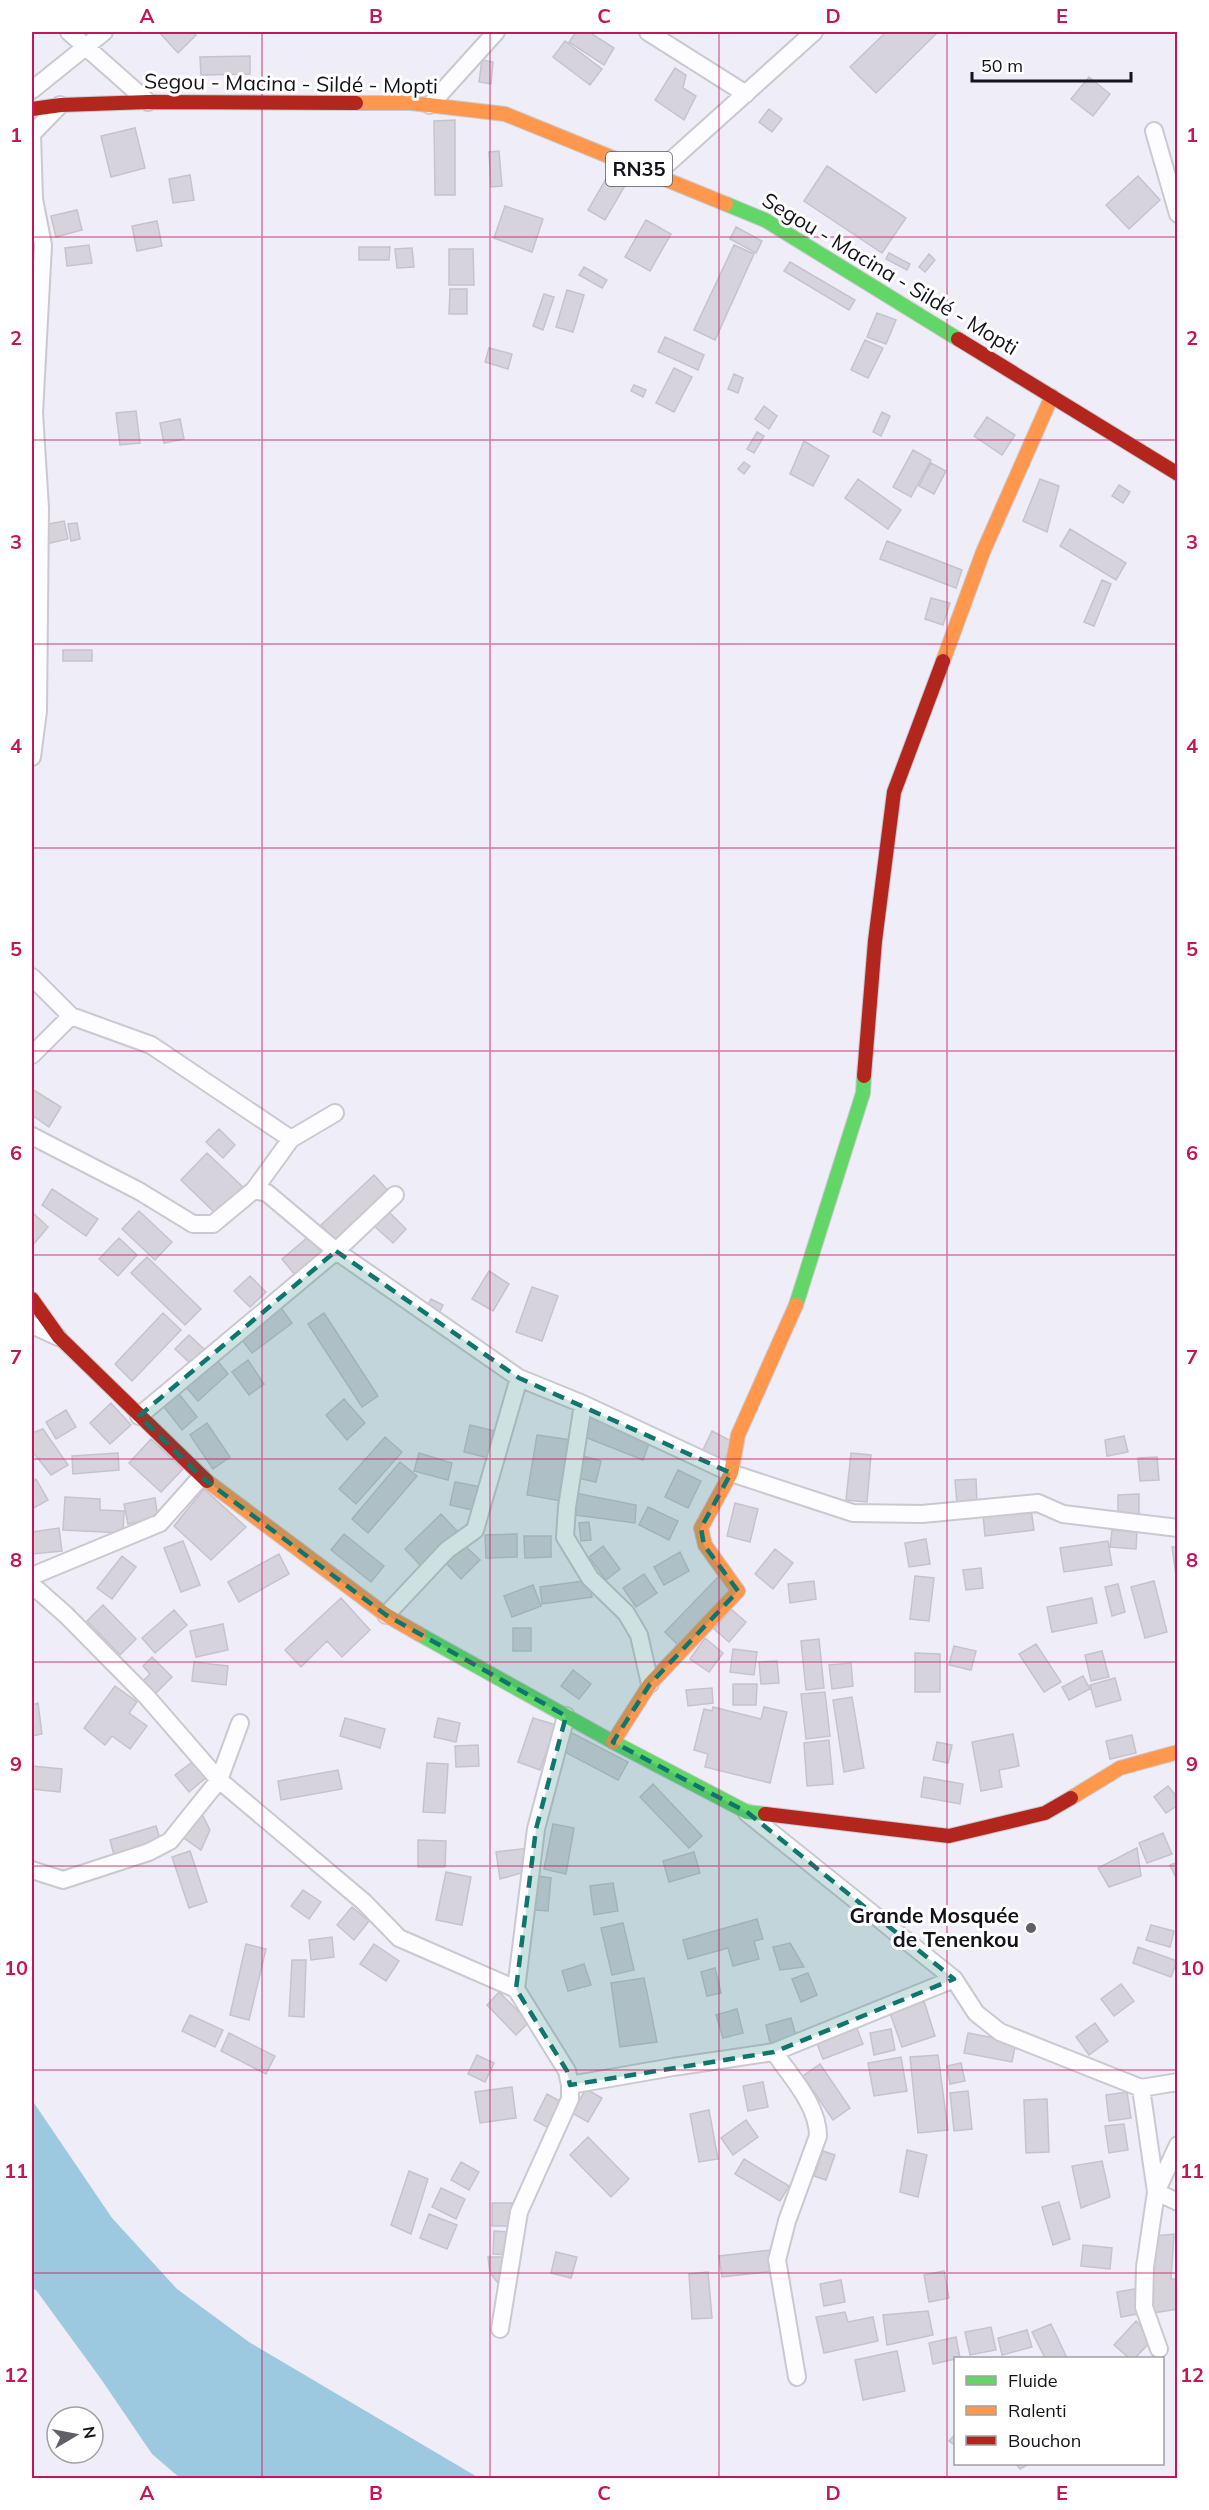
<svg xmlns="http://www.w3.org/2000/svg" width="1209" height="2510" viewBox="0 0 1209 2510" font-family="Mulish,sans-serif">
	<rect width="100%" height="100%" fill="#efedf7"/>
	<!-- water -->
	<path fill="#9cc9e0" d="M32,2100l80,118 65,71 72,53 230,136h-299l-28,-24 -51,-75 -65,-89 -4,-2z"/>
	<!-- building -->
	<path fill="#d6d3dd" stroke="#c5c3cb" stroke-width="1.5" d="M159,32h33l4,3 -18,18z
		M576,32h13l25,16 -10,17 -35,-23z
		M886,32h52l-62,61 -26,-26z
		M565,41l37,28 -12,16 -37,-28z
		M250,56v18l-49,1 -1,-18z
		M482,60l11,2 -2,22 -12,-2z
		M675,68l11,7 -3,13 13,8 -12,24 -29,-20z
		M1089,77l21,17 -17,22 -22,-17z
		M769,109l13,10 -10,13 -13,-10z
		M455,120v75h-20l-1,-74z
		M135,128l10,40 -34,9 -10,-41z
		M499,151l3,35 -11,1 -2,-35z
		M827,166l79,52 -24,35 -78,-52z
		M610,172l17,10 -22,38 -17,-10z
		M190,175l4,25 -21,3 -4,-24z
		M1138,176l22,24 -31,29 -23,-24z
		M505,206l38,13 -11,33 -38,-14z
		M77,210l5,20 -26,7 -5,-21z
		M646,220l25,14 -21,37 -25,-14z
		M157,221l5,25 -25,5 -5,-25z
		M736,227l26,14 -6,12 -26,-14z
		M89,245l3,18 -25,3 -2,-18z
		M734,245l20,9 -39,86 -21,-10z
		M359,247h31l-1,13h-30z
		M412,248l2,19 -17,1 -2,-19z
		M449,249h24l1,36h-25z
		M889,253l21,11 -3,6 -21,-11z
		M929,254l6,6 -10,12 -6,-5z
		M790,262l65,38 -6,10 -65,-39z
		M584,267l23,13 -5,8 -23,-13z
		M450,289h17v25h-18z
		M567,290l17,5 -11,37 -17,-5z
		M544,294l10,3 -11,33 -10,-4z
		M877,313l19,7 -10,24 -19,-7z
		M665,337l39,18 -6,15 -40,-18z
		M865,340l18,8 -15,30 -17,-8z
		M489,348l23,6 -4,15 -23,-7z
		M674,368l18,9 -18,35 -18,-9z
		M734,374l9,4 -5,15 -10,-4z
		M634,385l12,5 -3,7 -12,-6z
		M764,406l13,10 -8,13 -14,-10z
		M136,411l4,32 -20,2 -4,-32z
		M882,412l8,4 -9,20 -8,-4z
		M987,417l28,18 -13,20 -28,-19z
		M180,419l4,20 -20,4 -4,-20z
		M757,432l7,4 -10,17 -7,-4z
		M804,441l25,15 -16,30 -23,-12z
		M913,450l18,10 -20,37 -18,-10z
		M744,462l6,4 -6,8 -6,-5z
		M931,463l15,8 -12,23 -15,-8z
		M858,479l43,31 -13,19 -43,-31z
		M1040,479l19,7 -12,46 -24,-11z
		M1119,485l11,7 -7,11 -11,-7z
		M64,521l4,18 -22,5 -4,-19z
		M77,523l3,16 -9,2 -3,-17z
		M1070,529l56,34 -10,17 -56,-34z
		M887,541l75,29 -6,18 -76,-29z
		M1102,580l9,4 -17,42 -10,-4z
		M931,598l19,5 -7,22 -18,-6z
		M63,650h29v11h-29z
		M32,1089l29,18 -12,20 -17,-12z
		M219,1129l16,16 -12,13 -17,-16z
		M207,1153l36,34 -26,28 -36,-35z
		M374,1175l16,18 -52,49 -17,-17z
		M52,1189l46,30 -12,17 -44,-31z
		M387,1210l19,19 -13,14 -20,-18z
		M139,1211l33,31 -17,18 -33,-31z
		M32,1212l16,15 -16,19z
		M308,1237l14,16 -26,23 -14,-17z
		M119,1238l18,17 -19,21 -19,-17z
		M147,1257l54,52 -16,16 -54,-52z
		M489,1271l20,13 -16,27 -21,-12z
		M250,1276l16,16 -16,15 -16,-16z
		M532,1287l26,9 -16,45 -26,-9z
		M431,1299l12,6 -4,8 -12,-6z
		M279,1305l13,18 -40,30 -13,-17z
		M163,1313l18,17 -49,51 -17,-17z
		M324,1313l54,83 -16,11 -54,-83z
		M189,1335l16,15 -14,14 -16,-15z
		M216,1359l12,15 -30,27 -13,-15z
		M248,1360l16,24 -15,11 -17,-23z
		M179,1394l18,23 -15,13 -18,-23z
		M344,1399l21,24 -18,17 -21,-25z
		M111,1403l20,22 -21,19 -20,-21z
		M66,1410l10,17 -20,12 -10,-17z
		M588,1416l62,25 -7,19 -63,-25z
		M207,1423l23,34 -17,12 -23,-34z
		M470,1425l25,6 -6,27 -25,-6z
		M43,1429l25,36 -17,10 -19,-24v-18z
		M712,1431l21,11 -10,21 -21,-11z
		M537,1435l34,5 -10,61 -34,-6z
		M1124,1436l4,16 -21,4 -2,-16z
		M385,1437l17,15 -46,52 -17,-15z
		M151,1439l32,30 -22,23 -32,-29z
		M118,1453l1,17 -46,4 -1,-18z
		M419,1453l33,10 -4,17 -34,-9z
		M851,1453l20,2 -4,47 -21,-2z
		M579,1455l22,6 -5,21 -23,-5z
		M1157,1457l2,23 -19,1 -2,-23z
		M400,1462l17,14 -49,57 -16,-14z
		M678,1470l23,11 -13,27 -23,-11z
		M36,1479l12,21 -16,9v-27z
		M976,1479l1,24 -20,1 -2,-24z
		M455,1482l27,5 -5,24 -27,-6z
		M204,1489l42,38 -35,33 -37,-34z
		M575,1493l61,12 -1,18 -59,-8z
		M1139,1494v24l-21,-1v-22z
		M65,1497l35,2v11l24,1 -1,22 -60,-3z
		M155,1498l3,20 -30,6 -4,-20z
		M735,1503l23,6 -8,33 -23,-6z
		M648,1507l30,14 -9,19 -30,-15z
		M1031,1509l3,21 -49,6 -2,-21z
		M441,1514l16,17 -36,35 -16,-17z
		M589,1522l2,18 -10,1 -2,-18z
		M59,1528l3,23 -30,3v-22z
		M1112,1530l25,2 -1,17 -26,-2z
		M344,1534l40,32 -13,16 -40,-32z
		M517,1534v23l-31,1 -1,-23z
		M524,1536h27v21l-26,1z
		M926,1539l4,25 -21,3 -4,-24z
		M183,1541l17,44 -19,7 -17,-44z
		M1108,1541l4,24 -48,7 -4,-24z
		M463,1544l17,16 -19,19 -16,-17z
		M603,1546l17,23 -14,11 -17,-23z
		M1172,1547h6v42z
		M775,1549l18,14 -20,26 -18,-15z
		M680,1552l9,19 -25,14 -10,-18z
		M279,1554l10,20 -50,28 -11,-20z
		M122,1556l14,11 -24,32 -15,-11z
		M981,1568l2,20 -17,2 -3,-20z
		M722,1573l14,14 -58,58 -13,-13z
		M644,1574l13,19 -21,14 -13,-19z
		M915,1576l19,2 -5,43 -19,-2z
		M590,1580l2,17 -50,7 -2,-17z
		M814,1581l2,18 -26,4 -2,-19z
		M1154,1581l13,51 -22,6 -14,-51z
		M1118,1584l7,28 -13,4 -7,-29z
		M533,1585l8,21 -29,11 -8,-21z
		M341,1598l29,32 -28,27 -15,-16 -26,26 -16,-17z
		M1092,1598l5,25 -45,9 -5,-25z
		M103,1605l33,34 -16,16 -33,-34z
		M731,1609l15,13 -17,20 -15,-13z
		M174,1610l13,15 -32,28 -13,-15z
		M223,1624l5,26 -32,7 -6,-26z
		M513,1628h18v23h-18z
		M705,1638l18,15 -14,19 -19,-13z
		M819,1639l5,49 -18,2 -5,-49z
		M1036,1644l25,38 -17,10 -25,-38z
		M954,1646l22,5 -5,19 -22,-5z
		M733,1649l24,3 -3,23 -24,-3z
		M1102,1651l7,26 -18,4 -6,-26z
		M915,1653l25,1v38h-25z
		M152,1657l20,20 -17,17 -12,-13 7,-7 -7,-8z
		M777,1661l2,22 -18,1 -2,-22z
		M194,1662l34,4 -2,19 -34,-4z
		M851,1663l2,23 -21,3 -3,-24z
		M573,1670l18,14 -12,15 -18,-13z
		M1083,1676l7,13 -21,11 -7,-13z
		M1115,1678l6,22 -25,7 -6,-22z
		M733,1684h24l-1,21h-23z
		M115,1686l22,16 -8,11 18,13 -17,23 -18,-13 -7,9 -21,-17z
		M712,1688l1,15 -25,3 -2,-16z
		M825,1692l5,44 -24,3 -5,-45z
		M852,1697l12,71 -20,4 -11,-72z
		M38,1703l4,31 -10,2v-31z
		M713,1707l48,12 3,-12 23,5 -17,71 -65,-16 3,-13 -14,-4 10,-41 8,2z
		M345,1718l40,11 -5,19 -40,-12z
		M438,1718l22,5 -4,19 -22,-5z
		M533,1718l23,7 -16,45 -22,-8z
		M570,1732l58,30 -10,18 -57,-30z
		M1013,1734l6,32 -20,4 3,17 -21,4 -9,-49z
		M1132,1735l4,18 -26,6 -4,-18z
		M829,1740l4,44 -26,2 -3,-43z
		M937,1742l15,3 -4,18 -15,-3z
		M478,1745l1,21 -23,1 -1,-21z
		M195,1760l13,16 -19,16 -14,-17z
		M427,1763l21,1 -3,49 -22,-1z
		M32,1766l30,3 -2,23 -28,-3z
		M338,1770l4,19 -61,11 -3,-19z
		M924,1777l39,7 -3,20 -39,-7z
		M653,1784l49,52 -13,12 -49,-51z
		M1168,1786l10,12v7l-12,8 -12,-16z
		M202,1814l8,16 -9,20 -17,-12z
		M553,1824l21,4 -8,46 -22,-5z
		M156,1826l5,16 -47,13 -4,-15z
		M1163,1833l9,21 -25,9 -8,-20z
		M418,1840l28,1 -1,26h-27z
		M530,1848l-1,23 -29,8 -4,-27z
		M1137,1848l4,28 -32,11 -11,-19z
		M190,1851l17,51 -18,6 -17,-51z
		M694,1852l6,21 -31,9 -6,-21z
		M1178,1862v20l-8,-17z
		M446,1872l25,5 -9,48 -26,-5z
		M538,1876l13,2 -3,33 -13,-1z
		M613,1883l5,28 -24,4 -4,-29z
		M303,1890l18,12 -12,17 -18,-13z
		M352,1907l17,14 -15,19 -17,-15z
		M757,1919l6,20 -9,2 5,18 -26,7 -5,-18 -40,11 -5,-19z
		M623,1923l11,47 -22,5 -11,-47z
		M1151,1925l23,6 -4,16 -24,-7z
		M332,1937l2,20 -23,3 -2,-20z
		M790,1943l14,24 -24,3 -7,-23z
		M246,1944l20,5 -17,71 -19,-5z
		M374,1944l25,17 -13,20 -26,-17z
		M1138,1947l39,14 -6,16 -38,-14z
		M292,1960h14l-2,57 -15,-1z
		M584,1964l7,21 -23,6 -6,-20z
		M715,1968l6,25 -14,3 -6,-24z
		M808,1973l9,22 -16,7 -9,-23z
		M644,1978l13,64 -37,5 -9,-64z
		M1121,1984l13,17 -20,15 -13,-17z
		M499,1992l30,30 -13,13 -29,-30z
		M924,2001l11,35 -33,11 -12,-34z
		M737,2009l6,24 -20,5 -7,-23z
		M190,2015l33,15 -8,17 -33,-16z
		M791,2018l5,18 -26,7 -4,-18z
		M1095,2023l13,18 -19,14 -13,-18z
		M856,2026l7,18 -40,15 -7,-18z
		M891,2029l4,21 -21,5 -4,-22z
		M229,2033l46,23 -9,18 -45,-23z
		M968,2033l48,9 -4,20 -48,-9z
		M477,2055l17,8 -9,19 -17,-8z
		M938,2055l10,75 -30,3 -8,-76z
		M901,2057l6,34 -33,5 -6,-33z
		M961,2063l4,18 -15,3 -3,-18z
		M820,2064l30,44 -17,12 -30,-44z
		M763,2082l5,25 -20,4 -5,-25z
		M512,2087l4,31 -36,5 -5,-31z
		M586,2089l16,9 -14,24 -16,-9z
		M968,2091l4,38 -18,2 -4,-38z
		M1127,2092l4,26 -22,3 -3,-26z
		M547,2094l18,10 -13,26 -18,-10z
		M1047,2099l2,53 -23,1 -2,-53z
		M709,2110l9,49 -19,3 -9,-48z
		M746,2120l12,17 -25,18 -12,-17z
		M1124,2124l4,26 -19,3 -4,-27z
		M588,2137l41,42 -18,18 -41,-42z
		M907,2150l20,5 -9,42 -18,-5z
		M823,2151l12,4 -9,25 -12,-4z
		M744,2159l45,27 -9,15 -45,-27z
		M1102,2161l8,36 -29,11 -9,-42z
		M461,2162l18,10 -10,18 -18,-10z
		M409,2171l19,8 -17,55 -20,-9z
		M441,2188l24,11 -9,20 -24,-12z
		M1059,2202l11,37 -17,6 -11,-38z
		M492,2203h20v23h-20z
		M429,2214l28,11 -10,24 -27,-11z
		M494,2231l16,1 -1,23 -16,-1z
		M1174,2234l-3,45h7v30l-26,4 3,-77z
		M1083,2245l29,3 -2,21 -29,-3z
		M771,2250l3,21 -52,6 -3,-21z
		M556,2252l21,5 -6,21 -20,-5z
		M488,2257h21l-3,27 -8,-1 -8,-10z
		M944,2271l5,27 -20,4 -5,-27z
		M708,2272l4,46 -20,1 -3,-45z
		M841,2280l4,22 -21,4 -4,-22z
		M1139,2288l4,25 -22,4 -4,-25z
		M928,2311l5,24 -46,10 -4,-30z
		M845,2312l3,10 25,-5 5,24 -54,12 -8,-36z
		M1136,2321l18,17 -19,20h-6l-15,-13z
		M1051,2324l16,34h-22l-13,-26z
		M991,2327l5,23 -26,5 -5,-23z
		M1027,2330l5,17 -30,8 -4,-17z
		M956,2337l4,21 -27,6 -4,-21z
		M897,2351l8,40 -42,9 -8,-40z
		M956,2433v13l-7,-5z
		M1016,2464h13l-9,5z"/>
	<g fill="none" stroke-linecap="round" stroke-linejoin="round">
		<defs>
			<path id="street" d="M69,32l79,70
				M648,32l98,62
				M32,90l72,-58
				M430,105l66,-73
				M1154,131l24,83
				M655,175l159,-143
				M32,757l6,-46 2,-203 -6,-95 9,-168 -9,-46 -2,-65 28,-29
				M32,977l39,39 80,29 140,94
				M32,1055l39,-39
				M335,1113l-44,26 -37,51 13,3 69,58 183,127 64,26 148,69 122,40 69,1 116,-11 25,11 115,14
				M32,1136l107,55 54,33h20l41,-34
				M32,1325l26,12
				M583,1404l-16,103 -2,30 25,41 36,35 13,22 11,49
				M139,1416l197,-165 59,-56
				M32,1576l128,-53 41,-46
				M32,1585l34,30 81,82 72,83 145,122 35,36 117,51 51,82 3,14v14l-51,113 -19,117
				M386,1615l61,-65 28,-20 44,-152
				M747,1813l207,166 22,34 24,19 141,56 37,-6
				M32,1870l31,10 86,-28 21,-11 49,-61 21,-57
				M516,1989l20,-160 30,-113
				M774,2052c17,25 44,53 44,84l-31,85 -10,39 20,117
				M570,2085l103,-18 101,-15 180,-73
				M1141,2088l15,104 22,10
				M1159,2349l-15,-42 1,-40 11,-75 22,-47"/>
			<path id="fast" d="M726,204l39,16 193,119
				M796,1305l67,-212 1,-17
				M419,1634l194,108 134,70 18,2"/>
			<path id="slow" d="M356,103h55l94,11 221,90
				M943,661l40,-109 69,-156
				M207,1481l179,134 33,19
				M613,1742l37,-58 88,-93 -33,-46 -4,-17 30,-55 7,-38 58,-130
				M1071,1798l49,-30 58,-16"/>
			<path id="jam" d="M32,109l29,-4 87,-3 208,1
				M958,339l220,135
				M864,1076l11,-135 19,-149 49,-131
				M32,1299l27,38 148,144
				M765,1814l184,22 96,-23 26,-15"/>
		</defs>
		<!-- street casing -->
		<use href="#street" stroke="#cbc8d1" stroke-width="20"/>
		<!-- fast casing -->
		<use href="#fast" stroke="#cbc8d1" stroke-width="16"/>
		<!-- slow casing -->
		<use href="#slow" stroke="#cbc8d1" stroke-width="16"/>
		<!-- jam casing -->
		<use href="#jam" stroke="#cbc8d1" stroke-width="16"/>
		<!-- street -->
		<use href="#street" stroke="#fdfcfe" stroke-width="16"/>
		<!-- fast -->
		<use href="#fast" stroke="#63d668" stroke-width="14"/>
		<!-- slow -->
		<use href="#slow" stroke="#ff974d" stroke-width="14"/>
		<!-- jam -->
		<use href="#jam" stroke="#b3261e" stroke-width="14"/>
	</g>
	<!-- marked area -->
	<path fill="#0f766e" fill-opacity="0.2" stroke="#0f766e" stroke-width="4.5" stroke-dasharray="12 8" stroke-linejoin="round" d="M336,1251l183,127 212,95 -30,55 3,17 34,46 -88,93 -37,58 134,70 207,167 -180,73 -204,33 -3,-14 -51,-82 20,-160 30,-113 -180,-101 -185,-138 -62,-61z"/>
	<!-- grid -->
	<path fill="none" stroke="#c2185b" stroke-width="1.5" stroke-opacity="0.55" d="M262,32v2446M490,32v2446M719,32v2446M947,32v2446M32,237h1146M32,440h1146M32,644h1146M32,848h1146M32,1051h1146M32,1255h1146M32,1459h1146M32,1662h1146M32,1866h1146M32,2070h1146M32,2273h1146"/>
	<!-- markers -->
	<circle fill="#615f67" stroke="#fff" stroke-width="2" cx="1031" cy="1928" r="6"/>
	<g text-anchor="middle" stroke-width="6" stroke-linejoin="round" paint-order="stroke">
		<!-- shield labels -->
		<rect fill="#fff" stroke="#5a595f" stroke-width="1.5" x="606" y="152" width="66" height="34" rx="4.5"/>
		<g font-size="20" font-weight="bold" fill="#14121a">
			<text x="639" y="176">RN35</text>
		</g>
		<!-- street labels -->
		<g font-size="21" fill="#14121a" stroke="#fff">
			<text transform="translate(291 84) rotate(1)" y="7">Segou - Macina - Sildé - Mopti</text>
			<text transform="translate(890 274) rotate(31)" y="7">Segou - Macina - Sildé - Mopti</text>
		</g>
		<!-- poi labels -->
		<g font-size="21" font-weight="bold" fill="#14121a" stroke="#fff" text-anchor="end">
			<text x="1019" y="1923">Grande Mosquée<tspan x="1019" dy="24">de Tenenkou</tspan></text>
		</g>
	</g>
	<!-- border -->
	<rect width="1209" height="2510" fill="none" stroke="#ffffff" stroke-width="66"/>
	<!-- legend -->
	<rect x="954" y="2357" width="210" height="108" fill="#ffffff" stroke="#a1a0a3" stroke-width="1.5"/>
	<rect x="966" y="2376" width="30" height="9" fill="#63d668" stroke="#a1a0a3" stroke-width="1.5"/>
	<text x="1008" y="2387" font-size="18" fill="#14121a">Fluide</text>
	<rect x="966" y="2406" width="30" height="9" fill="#ff974d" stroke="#a1a0a3" stroke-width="1.5"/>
	<text x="1008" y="2417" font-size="18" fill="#14121a">Ralenti</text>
	<rect x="966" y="2436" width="30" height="9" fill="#b3261e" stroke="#a1a0a3" stroke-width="1.5"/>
	<text x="1008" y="2447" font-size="18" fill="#14121a">Bouchon</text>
	<!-- north arrow -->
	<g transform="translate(75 2435) rotate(80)"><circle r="28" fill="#ffffff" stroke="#a1a0a3" stroke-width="1.5"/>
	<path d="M0-4.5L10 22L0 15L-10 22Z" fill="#615f67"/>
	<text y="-9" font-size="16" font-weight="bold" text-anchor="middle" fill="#14121a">N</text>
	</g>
	<!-- scale -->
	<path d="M972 72v9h159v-9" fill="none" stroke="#14121a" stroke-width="3"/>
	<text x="981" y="72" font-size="18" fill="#14121a" stroke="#ffffff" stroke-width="4.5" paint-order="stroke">50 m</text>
	<rect x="33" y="33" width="1143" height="2444" fill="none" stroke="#c2185b" stroke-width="2"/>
	<g font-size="20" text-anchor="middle" font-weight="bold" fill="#c2185b">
		<text x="147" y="23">A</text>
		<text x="376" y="23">B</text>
		<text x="604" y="23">C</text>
		<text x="833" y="23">D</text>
		<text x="1062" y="23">E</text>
		<text x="16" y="142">1</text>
		<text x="1192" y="142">1</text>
		<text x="16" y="345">2</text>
		<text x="1192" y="345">2</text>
		<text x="16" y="549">3</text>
		<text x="1192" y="549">3</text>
		<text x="16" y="753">4</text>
		<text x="1192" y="753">4</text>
		<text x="16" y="956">5</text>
		<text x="1192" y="956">5</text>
		<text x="16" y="1160">6</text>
		<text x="1192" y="1160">6</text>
		<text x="16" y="1364">7</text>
		<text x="1192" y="1364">7</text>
		<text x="16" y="1567">8</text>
		<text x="1192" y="1567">8</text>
		<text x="16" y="1771">9</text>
		<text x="1192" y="1771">9</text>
		<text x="16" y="1975">10</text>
		<text x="1192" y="1975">10</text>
		<text x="16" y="2178">11</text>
		<text x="1192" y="2178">11</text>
		<text x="16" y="2382">12</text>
		<text x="1192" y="2382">12</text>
		<text x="147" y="2500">A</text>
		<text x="376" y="2500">B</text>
		<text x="604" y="2500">C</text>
		<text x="833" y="2500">D</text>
		<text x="1062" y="2500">E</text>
	</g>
</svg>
